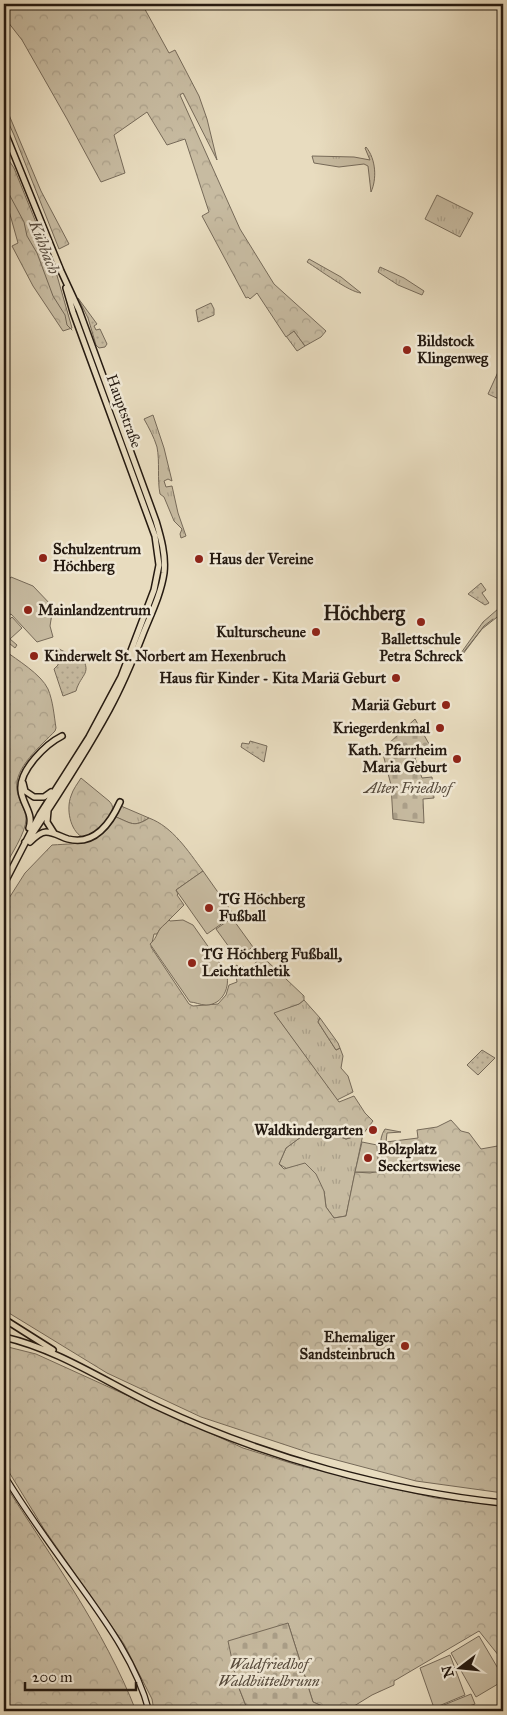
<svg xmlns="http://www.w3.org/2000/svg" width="507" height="1715" viewBox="0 0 507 1715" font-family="'IM FELL Great Primer',serif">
	<defs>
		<pattern id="grass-tufts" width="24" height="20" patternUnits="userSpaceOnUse" patternTransform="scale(1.25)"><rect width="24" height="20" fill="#c7bba1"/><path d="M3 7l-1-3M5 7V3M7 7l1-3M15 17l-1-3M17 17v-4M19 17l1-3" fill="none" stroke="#aba08a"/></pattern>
		<pattern id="forest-crowns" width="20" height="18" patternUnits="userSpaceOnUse" patternTransform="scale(1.25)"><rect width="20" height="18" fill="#c7bba1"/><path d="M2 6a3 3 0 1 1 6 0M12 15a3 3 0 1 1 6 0" fill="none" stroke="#aba08a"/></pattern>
		<pattern id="cemetery-stones" width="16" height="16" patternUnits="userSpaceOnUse" patternTransform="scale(1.25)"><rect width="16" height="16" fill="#c7bba1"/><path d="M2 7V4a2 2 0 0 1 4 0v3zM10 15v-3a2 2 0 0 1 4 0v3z" fill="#aba08a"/></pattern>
		<pattern id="park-dots" width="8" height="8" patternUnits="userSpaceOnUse" patternTransform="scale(1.25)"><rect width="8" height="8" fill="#c7bba1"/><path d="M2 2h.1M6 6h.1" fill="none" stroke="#aba08a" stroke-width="1.8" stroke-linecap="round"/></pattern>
	</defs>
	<rect width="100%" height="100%" fill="#e8dcbf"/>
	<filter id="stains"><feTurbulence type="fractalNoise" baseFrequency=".004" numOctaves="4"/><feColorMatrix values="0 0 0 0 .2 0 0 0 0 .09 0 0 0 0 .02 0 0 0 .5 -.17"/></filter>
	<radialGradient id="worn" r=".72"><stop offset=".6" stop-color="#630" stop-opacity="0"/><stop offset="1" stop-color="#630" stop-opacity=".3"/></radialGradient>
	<!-- grass -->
	<path fill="url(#grass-tufts)" stroke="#766a59" d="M366,147c10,12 11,32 5,45l-3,-26 -4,-2 -25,3 -25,-4 -2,-7 42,1 16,3 -5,-12z
		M437,195l36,18 -13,24 -35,-18z
		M309,259l32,18 20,16c-12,-1 -41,-23 -54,-31z
		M380,267l24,11 20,13 -2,4 -24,-10 -20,-13z
		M294,331l11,15 -8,5 -11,-15z
		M153,415l11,33 8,33 -4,-2 -4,2 2,6 6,-1 6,27 8,23 -5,2 -1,-4 2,-5 -8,-8 -10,-24 -4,-3c-3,-15 0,-32 -3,-47 -3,-10 -8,-19 -13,-28z
		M121,806l28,12c-16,10 -18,5 -33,-1z
		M304,1000l16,18 -2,4 18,28 4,-2 3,8 -2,12 7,8 5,16 -16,8 -64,-88 26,-8z
		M325,1131l21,8 17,-5 -17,82 -12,2 -8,-11 -2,-16 -45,-27 7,-16 19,-14z"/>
	<!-- forest -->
	<path fill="url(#forest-crowns)" stroke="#766a59" d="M4,4h138l27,49 6,-3 24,46 8,23 10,41 -34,-67 -3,2 60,134 34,55 52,47 -5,6 -16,9 -11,-15 -8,6 -29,-44 -7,6 -2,-2 -2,1 -44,-82 7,-4 -24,-73 -18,6 -20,-33 -33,23 11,38 -24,9 -34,-63 -45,-79 -18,-23z
		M4,103l37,88 28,53 -10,5 -45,-114 -10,-22z
		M4,153l10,15 42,104 16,56 -9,3 -30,-45 -21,-40 6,-3 -14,-50z
		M4,650c13,10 37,24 44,39 5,12 6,26 8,39l-1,3c-13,14 -42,37 -38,59 1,10 9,20 9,29 0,14 -16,37 -22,49z
		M81,778l28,23c5,5 4,8 1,14 -5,13 -15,18 -28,22 -12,-7 -16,-28 -11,-41 2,-7 7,-13 10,-18z
		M116,817c15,6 18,11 33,1 24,9 39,33 54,53l-27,19 2,4 -1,1 7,10 -24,24 -3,5h-3l-3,13 38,57 4,2 25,-2 8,-9 3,-10 8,-3 -1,-6 -5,-7 6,-4 2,4 3,-4 7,7 8,-11 4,-2 6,2 37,35v4l-5,4 -25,9 65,89 15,-6 11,17 8,8 -10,13 -17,5 -21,-8 -20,3 -19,14 -7,16 5,5 21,-6 11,11 8,17 2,16 8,11 12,-2 9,-44 15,1 14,-3c-2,-14 -7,-30 1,-41l16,3 -14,1 -1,9 32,-4 -1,-8 20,-3 14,-7 10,11 8,2 12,16 22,-4v348l-87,-12 -106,-28 -109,-36 -94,-44 -103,-63v-404l21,-33 27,-28c31,-2 46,0 64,-28z
		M320,1018l18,25 2,5 -4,2 -18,-28z
		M4,1346l32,8 207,94 54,17 138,33 68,8v155l-24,-30 -85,50v4l-22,10 -26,16h-15l-2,-2 -16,-7 -25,-79 -51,60 11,28h-94l-2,-12 -28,-55 -80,-115 -40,-65z
		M4,1483c47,74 100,146 132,228h-132z"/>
	<!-- cemetery -->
	<path fill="url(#cemetery-stones)" stroke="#766a59" d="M415,719l18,32 -18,7 7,20 10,-1 2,21 -11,1 1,24 -31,-4 -2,-34 -8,-31 1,-2 3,-2 -1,-4z
		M288,1623l25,79 16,7 2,2h-83l-11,-28 -9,-42z"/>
	<!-- park -->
	<path fill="url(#park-dots)" stroke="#766a59" d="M78,298l19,26 -3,2 2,4 4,-1 7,15 -2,3 -6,1 -3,-3 -8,-27z
		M211,303l3,6v6l-16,7 -2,-12z
		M503,361v40l-15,-7z
		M481,583l5,7 -4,3 7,10 -4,2 -17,-11z
		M498,609l3,5 -19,15 -20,25 -1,-1 22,-31z
		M59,649l10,5 10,-1c15,21 2,20 -3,38l-13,5 -9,-27 4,-4z
		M250,741l17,5 -3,16 -23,-15 1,-4 7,1z
		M482,1050l13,8 -17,17 -11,-10z"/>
	<!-- pitch -->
	<path fill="#c7bba1" stroke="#766a59" d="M11,577l22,9 20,21 -3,19 3,11 -16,5 -26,-28 -3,2 -4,-4v-26z
		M12,617l10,11 -12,11 7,6 -2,3 -11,-9v-14z
		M203,871l31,44 -27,19 -31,-44z
		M232,918l21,29 -16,11 -21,-29z
		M169,920l1,1 13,-1 10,5 33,47c5,14 -3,33 -20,33 -6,0 -11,-3 -16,-3l-40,-58c6,-5 6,-9 10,-15 3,-4 7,-6 9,-9z
		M362,1142l15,3 2,27h-24z
		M479,1636l24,41v4l-27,16 -25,-44z
		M450,1655l15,40 -31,13 -14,-40z
		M471,1694l4,10 -20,7h-20l-1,-2z"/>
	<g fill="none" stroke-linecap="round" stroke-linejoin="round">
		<!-- stream -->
		<path stroke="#726756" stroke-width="1" d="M4,168l2,2 3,24 15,28 3,14 10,17 16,43 12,19 2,10 5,5
			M463,654l21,-28 9,-7"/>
		<defs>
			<path id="secondary" d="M4,1475c21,35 45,68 69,101 30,42 63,85 76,135"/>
			<path id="primary" d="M4,130l57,141 18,39 77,211c5,17 10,34 8,52 -3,21 -13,41 -21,61 -10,26 -21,52 -34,76 -24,44 -52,87 -80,129l-4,3
				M23,783l2,8 9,6h10l7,-5
				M48,811l-1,11 7,11
				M29,828c5,-15 -7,-24 -8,-38 -2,-20 25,-46 41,-54
				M30,842c4,-4 10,-10 16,-10 8,0 15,5 22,7 27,7 43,-17 52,-37
				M4,884l36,-70 49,-77 32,-60 33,-87 5,-25 -4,-29 -82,-224 -7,-24
				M4,1319l49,31
				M4,1337c56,13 103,46 154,70 106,50 230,84 345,96"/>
		</defs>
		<!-- secondary casing -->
		<use href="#secondary" stroke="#251a11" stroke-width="7"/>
		<!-- primary casing -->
		<use href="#primary" stroke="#251a11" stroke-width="8"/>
		<!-- secondary -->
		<use href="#secondary" stroke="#f0e8d5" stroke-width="4.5"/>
		<!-- primary -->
		<use href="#primary" stroke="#e8dcbf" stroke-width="5"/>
	</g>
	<!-- markers -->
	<g fill="#8f2418" stroke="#f0e8d5" stroke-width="2">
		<circle cx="407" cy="350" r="5"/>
		<circle cx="43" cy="558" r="5"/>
		<circle cx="199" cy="559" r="5"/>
		<circle cx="28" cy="610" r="5"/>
		<circle cx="421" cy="622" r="5"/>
		<circle cx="316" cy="632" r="5"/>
		<circle cx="34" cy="656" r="5"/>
		<circle cx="396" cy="678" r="5"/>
		<circle cx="446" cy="705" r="5"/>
		<circle cx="440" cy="728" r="5"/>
		<circle cx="457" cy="759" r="5"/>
		<circle cx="209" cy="908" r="5"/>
		<circle cx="192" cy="963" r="5"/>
		<circle cx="373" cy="1130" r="5"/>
		<circle cx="368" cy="1158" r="5"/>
		<circle cx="405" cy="1346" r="5"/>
	</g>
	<g text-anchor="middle" stroke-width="5" stroke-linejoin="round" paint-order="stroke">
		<!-- poi labels -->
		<g font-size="15" font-weight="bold" fill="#251a11" stroke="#f0e8d5" text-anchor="start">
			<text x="417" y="346">Bildstock<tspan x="417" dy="17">Klingenweg</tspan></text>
			<text x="53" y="554">Schulzentrum<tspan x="53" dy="17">Höchberg</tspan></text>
			<text x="209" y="564">Haus der Vereine</text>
			<text x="38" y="615">Mainlandzentrum</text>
			<text x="306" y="637" text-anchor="end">Kulturscheune</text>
			<text x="421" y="644" text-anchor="middle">Ballettschule<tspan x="421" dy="17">Petra Schreck</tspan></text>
			<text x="44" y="661">Kinderwelt St. Norbert am Hexenbruch</text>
			<text x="386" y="683" text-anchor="end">Haus für Kinder - Kita Mariä Geburt</text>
			<text x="436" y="710" text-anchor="end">Mariä Geburt</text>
			<text x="430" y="733" text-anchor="end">Kriegerdenkmal</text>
			<text x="447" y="755" text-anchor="end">Kath. Pfarrheim<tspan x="447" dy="17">Maria Geburt</tspan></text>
			<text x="219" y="904">TG Höchberg<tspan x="219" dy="17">Fußball</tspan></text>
			<text x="202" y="959">TG Höchberg Fußball,<tspan x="202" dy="17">Leichtathletik</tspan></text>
			<text x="363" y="1135" text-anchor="end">Waldkindergarten</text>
			<text x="378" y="1154">Bolzplatz<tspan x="378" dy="17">Seckertswiese</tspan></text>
			<text x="395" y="1342" text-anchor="end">Ehemaliger<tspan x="395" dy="17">Sandsteinbruch</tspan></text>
		</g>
		<!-- street labels -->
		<g font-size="15" fill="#251a11" stroke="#f0e8d5">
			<text transform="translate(124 411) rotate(70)" y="5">Hauptstraße</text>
		</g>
		<!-- park labels -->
		<g font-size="15" font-style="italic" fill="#564a3c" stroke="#f0e8d5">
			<text x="408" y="793">Alter Friedhof</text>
			<text x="269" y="1669">Waldfriedhof<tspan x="269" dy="17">Waldbüttelbrunn</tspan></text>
		</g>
		<!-- water labels -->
		<g font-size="16" font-style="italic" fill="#594d3f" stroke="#f0e8d5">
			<text transform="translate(45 247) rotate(68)" y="6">Kühbach</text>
		</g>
		<!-- district labels -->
		<g font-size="20" font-weight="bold" fill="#251a11" stroke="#f0e8d5">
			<text x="364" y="620">Höchberg</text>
		</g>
	</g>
	<!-- margin -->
	<rect width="507" height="1715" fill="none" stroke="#e8dcbf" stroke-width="20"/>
	<rect x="5" y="5" width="497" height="1705" fill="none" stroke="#251a11" stroke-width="2.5"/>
	<rect x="10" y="10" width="487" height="1695" fill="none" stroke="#251a11"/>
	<!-- north arrow -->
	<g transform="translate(460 1668) rotate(254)" stroke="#f0e8d5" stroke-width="4" paint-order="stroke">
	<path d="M0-4L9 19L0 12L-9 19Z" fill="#251a11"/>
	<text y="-8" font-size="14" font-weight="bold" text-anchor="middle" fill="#251a11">N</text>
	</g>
	<!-- scale -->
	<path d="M25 1682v8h111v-8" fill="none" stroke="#251a11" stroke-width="2.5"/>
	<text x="32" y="1682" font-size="15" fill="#251a11" stroke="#f0e8d5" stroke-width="4" paint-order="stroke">200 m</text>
	<rect width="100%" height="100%" filter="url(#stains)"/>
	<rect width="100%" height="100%" fill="url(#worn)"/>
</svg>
